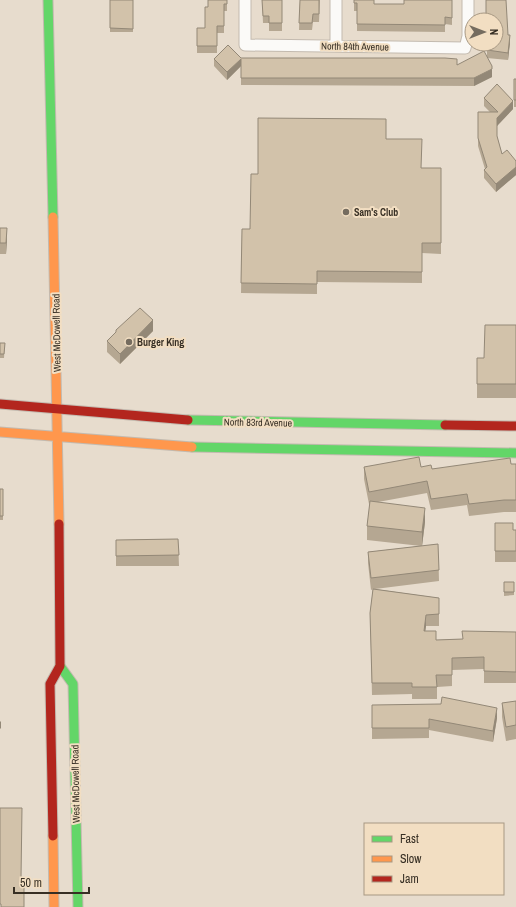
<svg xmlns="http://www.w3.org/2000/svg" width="516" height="907" viewBox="0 0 516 907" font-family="'Archivo Narrow',sans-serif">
	<rect width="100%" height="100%" fill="#e7dccd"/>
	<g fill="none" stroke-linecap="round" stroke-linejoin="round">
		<defs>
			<path id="street" d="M245,0v45l220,3 3,-12v-36
				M336,46v-46"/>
			<path id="fast" d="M48,0l5,217
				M188,420l257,5
				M192,447l324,6
				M60,666l13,18 5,223"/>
			<path id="slow" d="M53,217l6,307
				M0,432l192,15
				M53,836l1,71"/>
			<path id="jam" d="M0,404l188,16
				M445,425l71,1
				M53,836l-3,-152 10,-18 -1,-142"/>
		</defs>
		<!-- street casing -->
		<use href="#street" stroke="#c3baaf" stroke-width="13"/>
		<!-- fast casing -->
		<use href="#fast" stroke="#c3baaf" stroke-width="11"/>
		<!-- slow casing -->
		<use href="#slow" stroke="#c3baaf" stroke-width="11"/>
		<!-- jam casing -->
		<use href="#jam" stroke="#c3baaf" stroke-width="11"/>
		<!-- street -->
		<use href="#street" stroke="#fbfaf8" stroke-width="11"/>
		<!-- fast -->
		<use href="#fast" stroke="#63d668" stroke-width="9"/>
		<!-- slow -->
		<use href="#slow" stroke="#ff974d" stroke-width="9"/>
		<!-- jam -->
		<use href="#jam" stroke="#b3261e" stroke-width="9"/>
	</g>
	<!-- wall -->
	<path fill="#b5a792" d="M110,0h23v32h-23z
		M227,0v11h-3v22h-7v20h-20v-25h8l3,-21z
		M262,0h20v31h-13v-8h-6z
		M300,0h20l-1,22h-6l-1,8h-13z
		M354,0l20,4h30l48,-4v25l-7,-1v8l-88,-1v-20h-3z
		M508,35l2,7 -2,18 -21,-2 5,11v8l-18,9 -233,-1v-19l-14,14 -13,-14v-7l27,-1 216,7 30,-9v-6z
		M514,79h2v28h-2z
		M484,98l29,11 -16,17v10l5,18 14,7v14l-20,17 -12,-14v-8l1,-1 -7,-23v-34h12l-6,-6z
		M386,139l35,29h20v86l-19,-1v30l-105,-1v12l-76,-1 1,-64h8l8,-55z
		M0,228l7,11 -1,15h-6z
		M516,325v73h-39v-40h7z
		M116,330l37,1 -33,33 -13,-12v-11l9,-8z
		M0,343h5l-1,15h-4z
		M511,464h5v48h-12l-35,4 -2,-11 -36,5 -4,-17 -49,9 47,20 -3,24 16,-2 1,37 -64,8 64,9v28h-13l-1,5 11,9 26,-1 54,-7v51h-32v-14l-32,1v16l-15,1v12h-25v-5l-40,1 -2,-82 3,-24 -2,1 -3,-27v-11l53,-6 -54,-6v-14l3,-23 -1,1 -5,-25v-12h57l11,2z
		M0,489h3v31h-3z
		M495,523l18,7h3v32h-21z
		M178,539l1,27h-63v-26z
		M504,582h10v13l-10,1z
		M516,701v38l-10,2 -4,-24v-14z
		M372,705l125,13 -4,24 -64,-12v8l-57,1z"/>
	<!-- shaded-wall -->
	<path fill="#938877" d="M510,35v7l-2,18v-7z
		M241,59v7l-14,14v-8z
		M492,69v8l-18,9v-8z
		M513,101v8l-16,17v-8z
		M516,167v8l-20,17v-8z
		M7,228v11l-1,15v-11z
		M153,320v11l-33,33v-10z
		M425,508v14l-3,24v-14z
		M426,615v11l-2,16v-11z
		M497,708v10l-4,24v-11z
		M1,721v7l-1,1v-7z"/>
	<!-- building -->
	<path fill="#d2c2aa" stroke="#938877" d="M110,0h23v29l-23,-1z
		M208,0h19v4h-3v22h-7v20h-20v-18h8v-21h3z
		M262,0h20v23h-13v-7h-6z
		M300,0h19v14h-6l-1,9h-13z
		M354,0h20v4h30v-4h48v18l-7,-1v8l-88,-1v-21h-3z
		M486,0h20l2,35h2l-2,18 -21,-3v-6h9v-24h-10z
		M228,45l13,13h204l12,1v6l27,-14 8,15v3l-18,9h-233v-19l-14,13 -13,-13z
		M514,79h2v21h-2z
		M497,84l16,17 -16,17v18l5,18 5,-4 9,11v6l-20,17 -12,-14 3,-3 -9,-29v-26h20l-14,-14z
		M258,118l128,1v20h36l-1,29h20v75h-19v29l-105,-1v13l-76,-1 1,-54h8l1,-55h7z
		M0,228h7l-1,15h-6z
		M140,308l13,12 -33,34 -13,-13 9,-9v-2z
		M485,325h31v59h-39v-26h7z
		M0,343h5l-1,11h-4z
		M419,457l2,10 10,-2 1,4 78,-11 1,6h5v36h-12l-35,4 -2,-10 -36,5 -4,-18 -58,11 -5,-25z
		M0,489h3v27h-3z
		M370,501l55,7 -3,24 -55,-6z
		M495,523h18v7h3v21h-21z
		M178,539l1,16 -63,1v-16z
		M438,544l1,26 -68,8 -3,-26z
		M504,582h10v10h-10z
		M373,589l66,9v16l-13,1 -2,16h12v9l27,-1 -1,-8 54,1v40l-32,-1v-14l-32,1v17h-16l1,12h-25v-4h-40l-2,-70z
		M442,697l55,11 -4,23 -64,-12v9h-57v-23l69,-1z
		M516,701v24l-10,2 -4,-24z
		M0,808h22l-1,70h3v29h-23v-3h-1z"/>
	<!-- markers -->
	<g fill="#756c5f" stroke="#f2dec2" stroke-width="1.5">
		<circle cx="346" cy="212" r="4"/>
		<circle cx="129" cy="342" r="4"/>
	</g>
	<g text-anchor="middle" stroke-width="4" stroke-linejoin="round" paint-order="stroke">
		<!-- street labels -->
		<g font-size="10" fill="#372f24" stroke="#f2dec2">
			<text transform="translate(355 46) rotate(1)" y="4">North 84th Avenue</text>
			<text transform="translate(56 333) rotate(-91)" y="4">West McDowell Road</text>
			<text transform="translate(258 422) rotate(1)" y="4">North 83rd Avenue</text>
			<text transform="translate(75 784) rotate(-91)" y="4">West McDowell Road</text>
		</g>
		<!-- poi labels -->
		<g font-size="10" font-weight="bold" fill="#372f24" stroke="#f2dec2" text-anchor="start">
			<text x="354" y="216">Sam's Club</text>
			<text x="137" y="346">Burger King</text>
		</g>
	</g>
	<!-- legend -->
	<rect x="364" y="823" width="140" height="72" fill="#f2dec2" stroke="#a79883"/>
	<rect x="372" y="836" width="20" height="6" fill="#63d668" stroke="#a79883"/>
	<text x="400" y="843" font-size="12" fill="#372f24">Fast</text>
	<rect x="372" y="856" width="20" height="6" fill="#ff974d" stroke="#a79883"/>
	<text x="400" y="863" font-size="12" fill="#372f24">Slow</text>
	<rect x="372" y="876" width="20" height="6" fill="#b3261e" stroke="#a79883"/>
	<text x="400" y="883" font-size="12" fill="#372f24">Jam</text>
	<!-- north arrow -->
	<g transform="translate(484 32) rotate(90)"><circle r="19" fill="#f2dec2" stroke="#a79883"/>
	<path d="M0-3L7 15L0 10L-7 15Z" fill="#756c5f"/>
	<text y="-6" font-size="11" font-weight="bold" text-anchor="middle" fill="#372f24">N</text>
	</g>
	<!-- scale -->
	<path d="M14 887v6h75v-6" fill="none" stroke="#372f24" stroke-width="2"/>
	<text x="20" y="887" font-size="12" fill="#372f24" stroke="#f2dec2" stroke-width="3" paint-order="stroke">50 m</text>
</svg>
